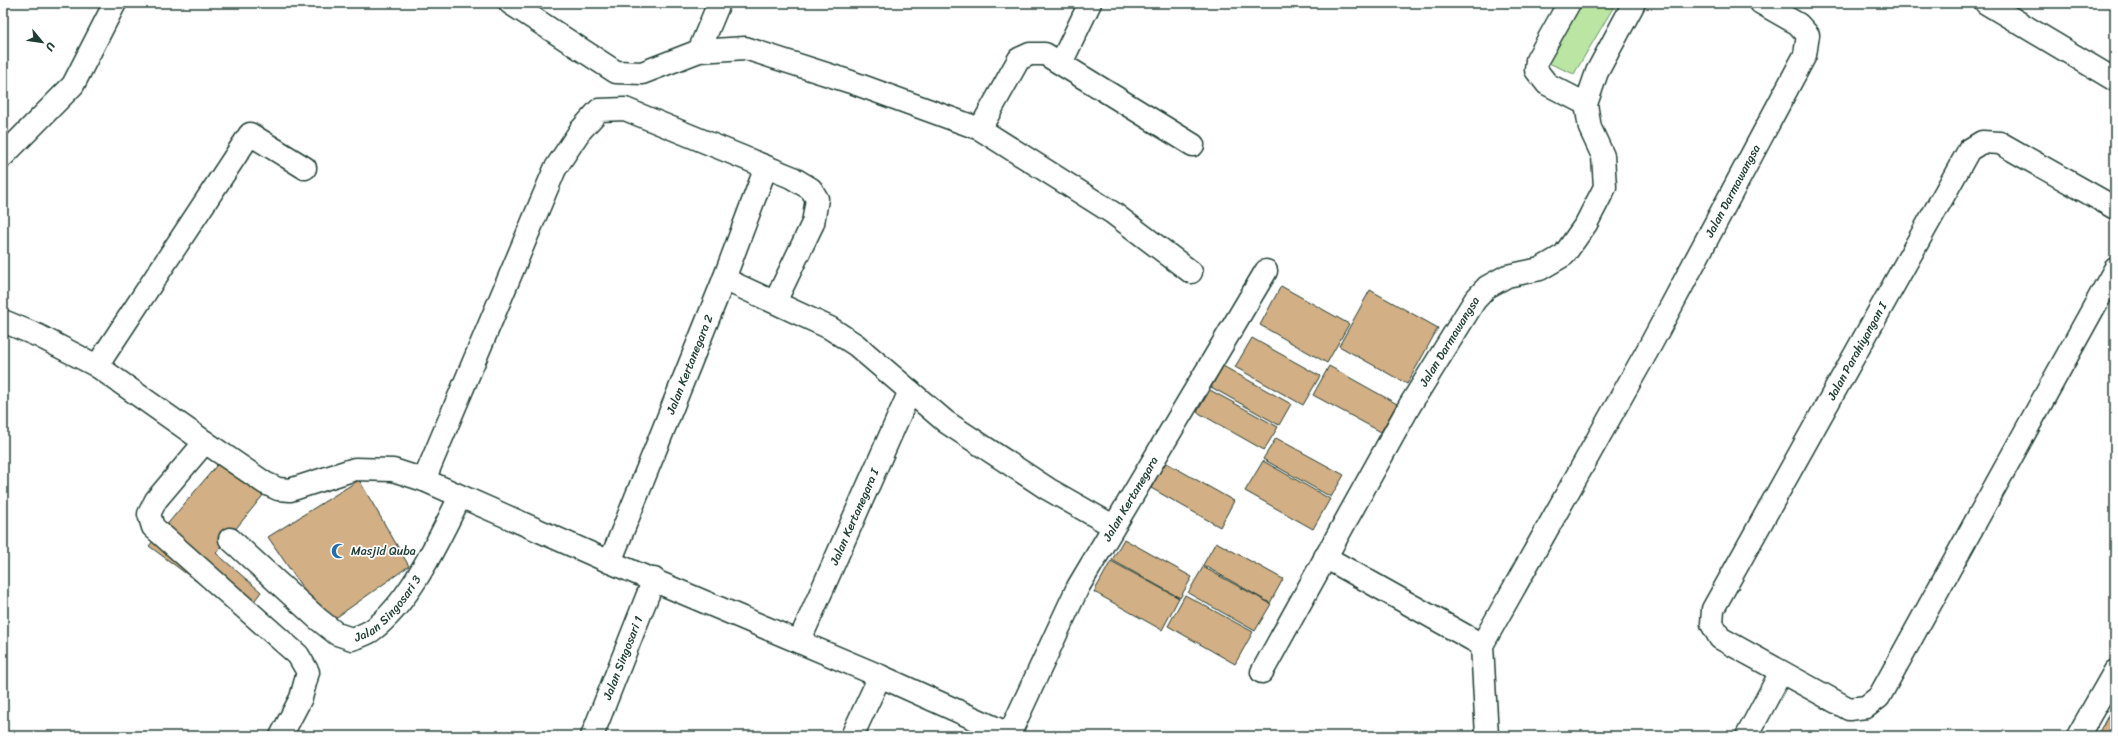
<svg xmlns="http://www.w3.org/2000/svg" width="2118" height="739" viewBox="0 0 2118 739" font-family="Sriracha,sans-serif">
	<rect width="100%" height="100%" fill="#fff"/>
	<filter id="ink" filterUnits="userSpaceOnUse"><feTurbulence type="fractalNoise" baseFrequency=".025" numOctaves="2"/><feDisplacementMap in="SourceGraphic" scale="8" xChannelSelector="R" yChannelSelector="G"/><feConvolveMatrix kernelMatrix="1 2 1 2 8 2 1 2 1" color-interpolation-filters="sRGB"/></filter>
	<g filter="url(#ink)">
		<!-- green -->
		<path fill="#bae5a2" stroke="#6c916b" d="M1580,3h36l-42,71 -28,-12z"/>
		<!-- building -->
		<path fill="#d2af84" stroke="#1f3d34" d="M1281,286l68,38 -22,39 -67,-38z
			M1370,290l68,38 -31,56 -68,-38z
			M1252,338l68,38 -17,29 -68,-38z
			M1223,366l68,38 -12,21 -68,-38z
			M1329,366l68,38 -16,28 -68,-37z
			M1210,390l68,37 -14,23 -67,-38z
			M1276,438l68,37 -13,22 -68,-38z
			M222,459l47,29 -53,65 45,39 -18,24 -94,-70z
			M1263,461l67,38 -17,30 -68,-38z
			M1165,462l69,39 -14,26 -69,-39z
			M359,480l50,86 -82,58 -59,-87z
			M1124,539l68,38 -12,21 -68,-38z
			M1216,542l67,37 -13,24 -67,-38z
			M1111,561l68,37 -17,32 -68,-38z
			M1203,567l68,37 -16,27 -67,-38z
			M1185,595l68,37 -18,32 -67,-38z
			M2115,703v33h-9l-7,-4z"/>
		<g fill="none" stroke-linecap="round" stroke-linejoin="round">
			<defs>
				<g id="minor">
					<path d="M510,3l106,69 26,1 57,-22 46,-3 106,34 129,47 133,84 78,59"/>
					<path d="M1569,3l-32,57 -1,10 11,14 39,20"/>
					<path d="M1986,3l129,77"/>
					<path d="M699,51l20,-48"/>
					<path d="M1061,63l29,-60"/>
					<path d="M980,129l39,-70 11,-5h15l148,91"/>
					<path d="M3,156l70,-71 42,-82"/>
					<path d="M2115,208l-115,-65 -18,-1 -13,8 -256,459 -1,15 8,14 129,71 17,-2 13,-10 236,-428"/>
					<path d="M724,279l106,49 26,17 90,77 102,67 65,37"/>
					<path d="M3,321l36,15 58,30 108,76 60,41 13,6 12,1 65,-21 38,1 31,10 186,82 270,114 133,60"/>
					<path d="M97,366l153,-232 55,34"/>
					<path d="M205,442l-49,58 -7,14 4,13 145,128 10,17 -7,26 -20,38"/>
					<path d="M424,480l131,-311 25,-38 19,-21 26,-1 166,68 20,12 6,10 -4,24 -38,79"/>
					<path id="s1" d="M230,539l88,80 19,15 15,5c6,-2 14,-5 19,-8 40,-29 67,-91 89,-134"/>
					<path d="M1325,557l157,88"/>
					<path id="s2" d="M610,562l114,-283 42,-112"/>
					<path id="s3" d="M799,642l111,-251"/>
					<path id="s4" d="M1262,672l148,-267 65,-105 12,-13 20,-11 33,-7 24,-14 22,-31 19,-37 -2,-31 -13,-28 -4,-24 11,-32 37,-69"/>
					<path id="s5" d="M1009,735l69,-148 188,-316"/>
					<path id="s6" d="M592,736l62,-157"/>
					<path d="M852,736l28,-60"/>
					<path id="s7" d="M1487,736l-5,-91 169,-301 154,-289 3,-20 -10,-11 -37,-21"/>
					<path d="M1747,736l34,-64"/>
					<path d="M2078,736l37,-65"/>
				</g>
			</defs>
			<!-- minor casing -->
			<use href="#minor" stroke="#1f3d34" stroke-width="25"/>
			<!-- minor -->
			<use href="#minor" stroke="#fff" stroke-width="22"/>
		</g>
	</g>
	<!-- icons -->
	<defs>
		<symbol id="mosque-bare" viewBox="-9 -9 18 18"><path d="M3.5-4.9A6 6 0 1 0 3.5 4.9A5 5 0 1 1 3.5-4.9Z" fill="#1f6fb2" stroke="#fff" stroke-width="2.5" paint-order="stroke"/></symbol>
	</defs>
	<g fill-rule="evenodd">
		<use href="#mosque-bare" x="328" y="540" width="22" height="22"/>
	</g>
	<g text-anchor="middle" stroke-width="3.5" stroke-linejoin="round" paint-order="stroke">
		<!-- street labels -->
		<g font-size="12" fill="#1f3d34" stroke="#fff">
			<text dy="4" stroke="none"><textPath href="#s7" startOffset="610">Jalan Darmawangsa</textPath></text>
			<text dy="4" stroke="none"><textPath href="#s4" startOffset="380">Jalan Darmawangsa</textPath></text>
			<text transform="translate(1857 351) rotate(-61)" y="4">Jalan Parahiyangan I</text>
			<text dy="4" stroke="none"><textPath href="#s2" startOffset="213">Jalan Kertanegara 2</textPath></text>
			<text dy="4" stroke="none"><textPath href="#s5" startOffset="266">Jalan Kertanegara</textPath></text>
			<text dy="4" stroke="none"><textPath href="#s3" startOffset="137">Jalan Kertanegara I</textPath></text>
			<text dy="4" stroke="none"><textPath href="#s1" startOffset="207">Jalan Singosari 3</textPath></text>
			<text dy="4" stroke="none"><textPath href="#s6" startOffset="84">Jalan Singosari 1</textPath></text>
		</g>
		<!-- poi labels -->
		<g font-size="12" fill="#1f3d34" stroke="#fff" text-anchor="start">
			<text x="351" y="555">Masjid Quba</text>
		</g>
	</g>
	<!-- margin -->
	<rect width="2118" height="739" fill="none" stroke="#fff" stroke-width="16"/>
	<rect x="8" y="8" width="2102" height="723" fill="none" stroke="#1f3d34" stroke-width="1.5" filter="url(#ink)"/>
	<!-- north arrow -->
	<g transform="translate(42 42) rotate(119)" stroke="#ffffff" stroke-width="3" paint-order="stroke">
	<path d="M0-3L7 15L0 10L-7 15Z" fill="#1f3d34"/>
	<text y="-6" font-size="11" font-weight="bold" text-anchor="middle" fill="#1f3d34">U</text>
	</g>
</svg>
